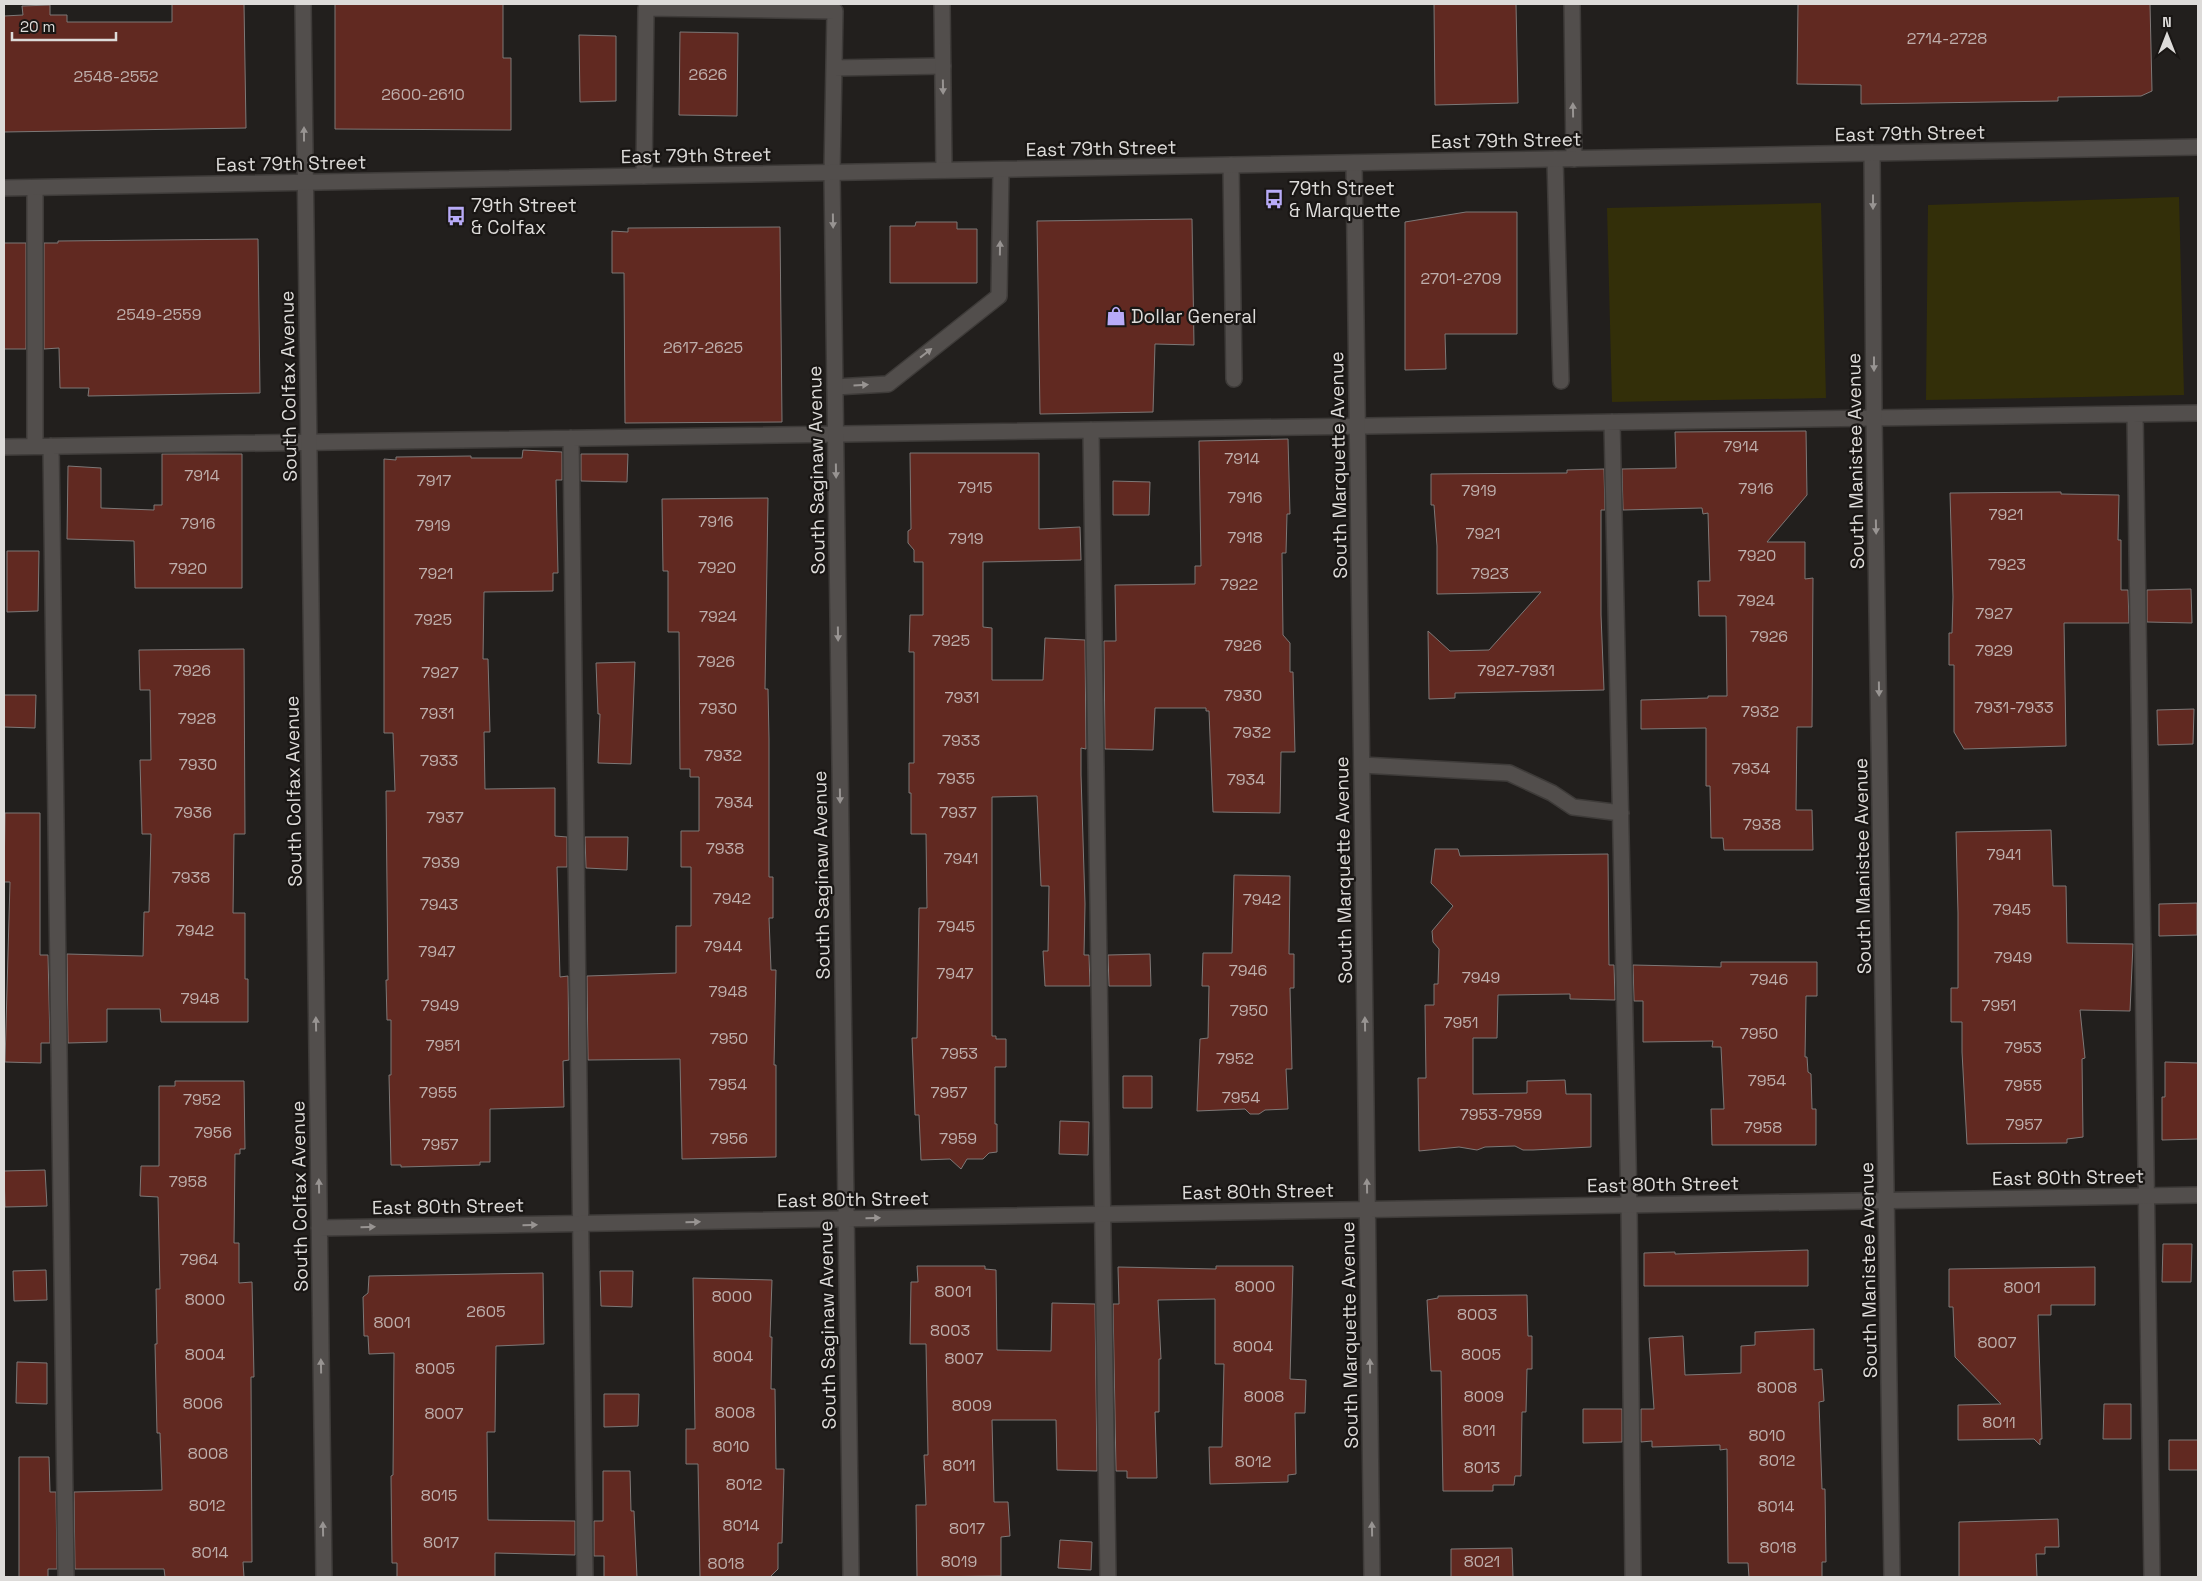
<svg xmlns="http://www.w3.org/2000/svg" width="2202" height="1581" viewBox="0 0 2202 1581" font-family="'Space Grotesk',sans-serif">
	<rect width="100%" height="100%" fill="#221f1d"/>
	<!-- green -->
	<path fill="#332f09" d="M2179,197l5,198 -258,5 2,-195z
		M1821,203l5,195 -214,4 -5,-194z"/>
	<!-- building -->
	<path fill="#612921" stroke="#7d7877" d="M172,4h72l2,124 -242,4v-116l19,-1 -1,-9 28,-1v10h17v7h105z
		M335,4h168v54h8v72l-176,-1z
		M1434,4h82l2,99 -83,2z
		M1798,4h352l2,87 -11,5 -83,1v4l-197,3v-19l-64,-1z
		M680,32l58,1 -1,83 -58,-1z
		M579,35l37,1v65l-36,1z
		M1466,212h51v122h-72l1,35 -41,1v-148z
		M1192,219l2,126 -39,-1 -2,68 -113,2 -3,-193z
		M916,222h41v7h20v54h-87v-57h25z
		M780,227l2,195 -157,1 -1,-150h-12v-42l16,1v-4z
		M258,239l2,154 -172,3 1,-8h-29l-1,-40 -15,1v-106h14v-2z
		M4,243h22v106h-22z
		M1806,431l1,64 -40,47h38v37l8,-1 -1,149h-15l-1,83h16l1,40h-89l-1,-12h-12l-1,-52h-4v-58l-65,1v-29l67,-2v-2h19l-1,-80h-27l-1,-35h12l-2,-68 -5,1 -1,-6 -79,2 -1,-41 54,-1 -1,-36z
		M1288,439l2,75h-3l-1,39h-4l1,82 7,8v29h3l2,80h-14l-1,61 -67,-1 -4,-101h-3v-3h-51l-2,42 -48,-1 -1,-108h12l-1,-56 80,-1v-18h6l-2,-125z
		M523,450l39,2v28h-6l2,93h-5v18l-69,1 -1,67h5l2,73h-6l1,57 70,-1v48l12,1v30h-10l3,110 8,-1 1,84 -6,1 1,46 -74,2v53h-10v3l-79,2v-2h-10l-2,-90h2v-55h-4l-1,-40h2l-2,-189h9l-2,-58h-9v-274l12,1v-3l75,-1v2h51z
		M910,453h129v76l41,-2 1,33 -98,2v65l9,1v52h51l2,-42 40,2 1,109 -5,-1v27l4,129 -1,51h5l1,31h-45l-2,-35h5l1,-65h-8l-4,-90 -45,1v239h4v3h10v28h-11v57h2v28l-8,1 -6,6h-16l-6,10 -11,-10 -29,1 -2,-45h-4l-3,-77h5l2,-130h8l-1,-74h-15v-41h-2v-30h5v-111h-5l1,-37h13v-53h-9v-12l-6,-7v-12l3,-2z
		M162,454h80v134h-107l-1,-47 -67,-2 1,-73 33,2v40l53,2v-5h8z
		M581,454h47l-1,28 -46,-1z
		M1604,469l1,41h-4v105l3,75 -149,3v5l-26,1 -1,-68 22,20 39,-1 52,-58 -104,2v-48l-3,-41h-3v-31l136,-1v-3z
		M1113,481l37,1 -1,33h-36z
		M2061,492v2l58,1 -1,45h3v50h7l1,33h-65l2,123 -102,3 -10,-17v-67h-5v-32h3l1,-36 -3,-104z
		M768,498l-3,191h3l1,50v138h4v41h-4l2,52h5l-2,95h2v92l-94,2 -2,-100 -92,1 -1,-84 89,-3v-47h15v-59h-10v-36h18v-54h-9v-8h-10l-1,-137h-11v-61h-5l-1,-72z
		M7,551h32l-1,60 -31,1z
		M2191,589l1,34 -45,-1v-32z
		M244,649l1,185h-11l-1,79h12v66h3v43h-87l-1,-13h-53v33l-39,1 -1,-89 76,2 1,-44h5l2,-78h-9l-2,-74h11l-1,-70h-10l-1,-40z
		M635,662l-4,102 -33,-1 2,-49h-2l-2,-51z
		M4,695h32l-1,33 -31,-1z
		M2194,709l-1,35 -35,1 -1,-35z
		M5,813h35v142h8l2,88h-9v20l-36,-1 5,-180h-6z
		M2051,830l2,56h13l1,57 66,1 -3,67 -50,-1 5,48 -3,1 1,78 -16,2v4l-100,1 -5,-92v-30h-11v-34h7v-75l-2,-81z
		M585,837h43l-1,33 -41,-2z
		M1435,849h23l2,7 148,-2 1,111h5l1,35 -45,-1v-5l-72,1 -1,43h-24v56l54,-1v-12l38,-1 1,14h25v53l-58,3h-10l-8,-4 -30,1 -8,3 -18,-3 -40,4 -1,-73h8l-1,-73h9v-21h4l1,-35 -6,-7 -1,-11 21,-25 -22,-23z
		M1234,875l56,1 -1,78h5v34h-4l2,81h-6l2,40 -23,1 -6,4h-9l-5,-5 -48,2 3,-72 8,-1 1,-52h-7l1,-33h29z
		M2197,903v32l-38,1v-32z
		M1150,954l1,32h-42l-1,-31z
		M1721,962h96v34h-11l-1,61h2l1,15 3,2 1,35h4v36h-104l-1,-36h13l-3,-62h-9l1,-6 -70,1v-41h-9l-1,-36 88,2z
		M2165,1062l33,1v76l-36,1v-43h3z
		M1123,1076h29v32h-29z
		M175,1081h69l1,68h-5v5h-5l-1,89h5v40l13,-1 2,95h-3l1,185h-9l1,15h-79l-1,-8h-89l-1,-77 88,-2 -2,-57h-3l-2,-89h2l-1,-55h4l-2,-92 -18,-1 1,-30h18v-80h16z
		M1060,1121l29,1 -1,33 -29,-1z
		M45,1170l2,36 -42,1 -1,-36z
		M2163,1244h29l-1,38h-29z
		M1808,1250v36h-164v-33l31,-1v2z
		M917,1266h68v3l11,1 1,80 54,1 1,-48 43,1 2,167 -40,-1 -1,-50h-64l2,82h14l2,34 -9,1v39l-84,1 -1,-72h10l-2,-50h4l-2,-111h-16l1,-62h7z
		M1216,1266h77l-3,113 16,1 -1,33h-10l1,61 -8,1v7l-78,2 -1,-37h13l2,-83h-9v-65l-57,1 3,59h-2v53h-4l2,66h-30v-7h-11l-3,-167h6l-1,-37 98,2z
		M2095,1267v38h-44v10h-13l4,124h-2v6l-6,-6 -76,1v-35l43,-1 -46,-47 -2,-50h-4v-38z
		M46,1270l1,30 -33,1 -1,-30z
		M600,1271h33l-1,36 -31,-1z
		M543,1273l1,71 -48,2 -1,86h-8l1,88 87,1v34l-80,-2v24h-98v-14h-5l-1,-87 2,-1 1,-122 -25,1 -1,-18h-4l-1,-39 5,-4 1,-17z
		M693,1278l79,2 -2,57h2l-1,52h4l1,80h8l-2,74h-4v26l-8,8h-70l-2,-113h-12v-35h9z
		M1527,1295l1,41h4v33h-5l-1,43h-4l-1,64h-6l-1,9h-21v6h-50l-2,-120h-10l-4,-71 11,-2v-2z
		M1814,1329v41l8,-1 2,32 -5,1 3,87h3l1,73h-4v15h-73l-1,-14h-20l-1,-114 -7,1v-5l-68,2v-6l-11,1v-33h13l-5,-71 34,-2 2,39 56,-2v-27l14,-1v-13z
		M17,1362l30,1v41l-31,-1z
		M604,1394h35l-1,32 -34,1z
		M2104,1404h27v35h-28z
		M1583,1409h39v33l-39,1z
		M2169,1440h29v30h-29z
		M19,1457h30l1,35h6l1,77h-9v8h-29z
		M603,1471h27l1,40h3l3,66h-33v-21h-10v-35h9z
		M2058,1519l1,28h-14v7h-9l1,23h-78v-55z
		M1060,1540l32,2 -1,28 -33,-2z
		M1512,1548l1,29h-62v-28z"/>
	<g fill="none" stroke-linecap="round" stroke-linejoin="round">
		<defs>
			<path id="lane" d="M834,68l109,-2
				M1555,159l6,222
				M1231,165l3,214
				M644,176l2,-168 189,3 -3,162
				M35,188v258
				M835,387l53,-3 111,-88 2,-126
				M2135,414l17,1163
				M1612,422l17,783 4,372
				M1091,430l17,1147
				M571,438l14,1139
				M51,446l15,1131
				M4,447l2194,-34
				M1362,765l147,8 43,20 21,14 48,6"/>
			<path id="street" d="M303,4l21,1573
				M942,4l2,166
				M1572,4l2,155
				M1872,153l2,265 18,1159
				M1354,163l18,1414
				M832,173l19,1404
				M319,1228l1879,-33"/>
			<path id="secondary" d="M4,188l2194,-41"/>
		</defs>
		<!-- lane casing -->
		<use href="#lane" stroke="#3e3b39" stroke-width="18"/>
		<!-- street casing -->
		<use href="#street" stroke="#3e3b39" stroke-width="18"/>
		<!-- secondary casing -->
		<use href="#secondary" stroke="#3e3b39" stroke-width="18"/>
		<!-- lane -->
		<use href="#lane" stroke="#524e4c" stroke-width="15"/>
		<!-- street -->
		<use href="#street" stroke="#524e4c" stroke-width="15"/>
		<!-- secondary -->
		<use href="#secondary" stroke="#524e4c" stroke-width="15"/>
	</g>
	<!-- one-way arrows -->
	<defs><path id="oneway-solid" d="M-6-.8H1V-3.2L6.5 0L1 3.2V.8H-6Z" transform="scale(1.25)"/></defs>
	<g fill="#989492">
		<use href="#oneway-solid" transform="translate(943 87) rotate(89)"/>
		<use href="#oneway-solid" transform="translate(1573 110) rotate(-91)"/>
		<use href="#oneway-solid" transform="translate(304 134) rotate(-90)"/>
		<use href="#oneway-solid" transform="translate(1873 202) rotate(90)"/>
		<use href="#oneway-solid" transform="translate(833 221) rotate(89)"/>
		<use href="#oneway-solid" transform="translate(1000 248) rotate(-89)"/>
		<use href="#oneway-solid" transform="translate(926 353) rotate(-38)"/>
		<use href="#oneway-solid" transform="translate(1874 364) rotate(90)"/>
		<use href="#oneway-solid" transform="translate(861 385) rotate(-4)"/>
		<use href="#oneway-solid" transform="translate(836 471) rotate(89)"/>
		<use href="#oneway-solid" transform="translate(1876 527) rotate(89)"/>
		<use href="#oneway-solid" transform="translate(838 634) rotate(89)"/>
		<use href="#oneway-solid" transform="translate(1879 689) rotate(89)"/>
		<use href="#oneway-solid" transform="translate(840 796) rotate(89)"/>
		<use href="#oneway-solid" transform="translate(316 1024) rotate(-91)"/>
		<use href="#oneway-solid" transform="translate(1365 1024) rotate(-91)"/>
		<use href="#oneway-solid" transform="translate(319 1186) rotate(-91)"/>
		<use href="#oneway-solid" transform="translate(1367 1186) rotate(-91)"/>
		<use href="#oneway-solid" transform="translate(873 1218) rotate(-1)"/>
		<use href="#oneway-solid" transform="translate(693 1222) rotate(-1)"/>
		<use href="#oneway-solid" transform="translate(530 1225) rotate(-1)"/>
		<use href="#oneway-solid" transform="translate(368 1227) rotate(-1)"/>
		<use href="#oneway-solid" transform="translate(321 1366) rotate(-91)"/>
		<use href="#oneway-solid" transform="translate(1370 1366) rotate(-91)"/>
		<use href="#oneway-solid" transform="translate(323 1529) rotate(-91)"/>
		<use href="#oneway-solid" transform="translate(1372 1529) rotate(-91)"/>
	</g>
	<!-- icons -->
	<defs>
		<symbol id="bus-bare" viewBox="-9 -9 18 18"><path d="M-5-6H5V4H4V6H2V4H-2V6H-4V4H-5ZM-3.5-4V0h7V-4ZM-3.5 1.2v1.5H-2V1.2ZM2 1.2v1.5H3.5V1.2Z" fill="#b8abf7" stroke="#191614" stroke-width="2.5" paint-order="stroke"/></symbol>
		<symbol id="shop-bare" viewBox="-9 -9 18 18"><path d="M-5-2.5h2.3a2.7 3.5 0 0 1 5.4 0H5L5.5 6h-11ZM-1.5-2.5h3a1.5 2.3 0 0 0-3 0Z" fill="#b8abf7" stroke="#191614" stroke-width="2.5" paint-order="stroke"/></symbol>
	</defs>
	<g fill-rule="evenodd">
		<use href="#bus-bare" x="1260" y="185" width="28" height="28"/>
		<use href="#bus-bare" x="442" y="202" width="28" height="28"/>
		<use href="#shop-bare" x="1102" y="302" width="28" height="28"/>
	</g>
	<g text-anchor="middle" stroke-width="4.5" stroke-linejoin="round" paint-order="stroke">
		<!-- number labels -->
		<g font-size="16" fill="#beaeab">
			<text x="1947" y="44">2714-2728</text>
			<text x="708" y="80">2626</text>
			<text x="116" y="82">2548-2552</text>
			<text x="423" y="100">2600-2610</text>
			<text x="1461" y="284">2701-2709</text>
			<text x="159" y="320">2549-2559</text>
			<text x="703" y="353">2617-2625</text>
			<text x="1741" y="452">7914</text>
			<text x="1242" y="464">7914</text>
			<text x="202" y="481">7914</text>
			<text x="434" y="486">7917</text>
			<text x="975" y="493">7915</text>
			<text x="1756" y="494">7916</text>
			<text x="1479" y="496">7919</text>
			<text x="1245" y="503">7916</text>
			<text x="2006" y="520">7921</text>
			<text x="716" y="527">7916</text>
			<text x="198" y="529">7916</text>
			<text x="433" y="531">7919</text>
			<text x="1483" y="539">7921</text>
			<text x="1245" y="543">7918</text>
			<text x="966" y="544">7919</text>
			<text x="1757" y="561">7920</text>
			<text x="2007" y="570">7923</text>
			<text x="717" y="573">7920</text>
			<text x="188" y="574">7920</text>
			<text x="436" y="579">7921</text>
			<text x="1490" y="579">7923</text>
			<text x="1239" y="590">7922</text>
			<text x="1756" y="606">7924</text>
			<text x="1994" y="619">7927</text>
			<text x="718" y="622">7924</text>
			<text x="433" y="625">7925</text>
			<text x="1769" y="642">7926</text>
			<text x="951" y="646">7925</text>
			<text x="1243" y="651">7926</text>
			<text x="1994" y="656">7929</text>
			<text x="716" y="667">7926</text>
			<text x="192" y="676">7926</text>
			<text x="1516" y="676">7927-7931</text>
			<text x="440" y="678">7927</text>
			<text x="1243" y="701">7930</text>
			<text x="962" y="703">7931</text>
			<text x="2014" y="713">7931-7933</text>
			<text x="718" y="714">7930</text>
			<text x="1760" y="717">7932</text>
			<text x="437" y="719">7931</text>
			<text x="197" y="724">7928</text>
			<text x="1252" y="738">7932</text>
			<text x="961" y="746">7933</text>
			<text x="723" y="761">7932</text>
			<text x="439" y="766">7933</text>
			<text x="198" y="770">7930</text>
			<text x="1751" y="774">7934</text>
			<text x="956" y="784">7935</text>
			<text x="1246" y="785">7934</text>
			<text x="734" y="808">7934</text>
			<text x="193" y="818">7936</text>
			<text x="958" y="818">7937</text>
			<text x="445" y="823">7937</text>
			<text x="1762" y="830">7938</text>
			<text x="725" y="854">7938</text>
			<text x="2004" y="860">7941</text>
			<text x="961" y="864">7941</text>
			<text x="441" y="868">7939</text>
			<text x="191" y="883">7938</text>
			<text x="732" y="904">7942</text>
			<text x="1262" y="905">7942</text>
			<text x="439" y="910">7943</text>
			<text x="2012" y="915">7945</text>
			<text x="956" y="932">7945</text>
			<text x="195" y="936">7942</text>
			<text x="723" y="952">7944</text>
			<text x="437" y="957">7947</text>
			<text x="2013" y="963">7949</text>
			<text x="1248" y="976">7946</text>
			<text x="955" y="979">7947</text>
			<text x="1481" y="983">7949</text>
			<text x="1769" y="985">7946</text>
			<text x="728" y="997">7948</text>
			<text x="200" y="1004">7948</text>
			<text x="440" y="1011">7949</text>
			<text x="1999" y="1011">7951</text>
			<text x="1249" y="1016">7950</text>
			<text x="1461" y="1028">7951</text>
			<text x="1759" y="1039">7950</text>
			<text x="729" y="1044">7950</text>
			<text x="443" y="1051">7951</text>
			<text x="2023" y="1053">7953</text>
			<text x="959" y="1059">7953</text>
			<text x="1235" y="1064">7952</text>
			<text x="1767" y="1086">7954</text>
			<text x="728" y="1090">7954</text>
			<text x="2023" y="1091">7955</text>
			<text x="438" y="1098">7955</text>
			<text x="949" y="1098">7957</text>
			<text x="1241" y="1103">7954</text>
			<text x="202" y="1105">7952</text>
			<text x="1501" y="1120">7953-7959</text>
			<text x="2024" y="1130">7957</text>
			<text x="1763" y="1133">7958</text>
			<text x="213" y="1138">7956</text>
			<text x="729" y="1144">7956</text>
			<text x="958" y="1144">7959</text>
			<text x="440" y="1150">7957</text>
			<text x="188" y="1187">7958</text>
			<text x="199" y="1265">7964</text>
			<text x="1255" y="1292">8000</text>
			<text x="2022" y="1293">8001</text>
			<text x="953" y="1297">8001</text>
			<text x="732" y="1302">8000</text>
			<text x="205" y="1305">8000</text>
			<text x="486" y="1317">2605</text>
			<text x="1477" y="1320">8003</text>
			<text x="392" y="1328">8001</text>
			<text x="950" y="1336">8003</text>
			<text x="1997" y="1348">8007</text>
			<text x="1253" y="1352">8004</text>
			<text x="205" y="1360">8004</text>
			<text x="1481" y="1360">8005</text>
			<text x="733" y="1362">8004</text>
			<text x="964" y="1364">8007</text>
			<text x="435" y="1374">8005</text>
			<text x="1777" y="1393">8008</text>
			<text x="1264" y="1402">8008</text>
			<text x="1484" y="1402">8009</text>
			<text x="203" y="1409">8006</text>
			<text x="972" y="1411">8009</text>
			<text x="735" y="1418">8008</text>
			<text x="444" y="1419">8007</text>
			<text x="1999" y="1428">8011</text>
			<text x="1479" y="1436">8011</text>
			<text x="1767" y="1441">8010</text>
			<text x="731" y="1452">8010</text>
			<text x="208" y="1459">8008</text>
			<text x="1777" y="1466">8012</text>
			<text x="1253" y="1467">8012</text>
			<text x="959" y="1471">8011</text>
			<text x="1482" y="1473">8013</text>
			<text x="744" y="1490">8012</text>
			<text x="439" y="1501">8015</text>
			<text x="207" y="1511">8012</text>
			<text x="1776" y="1512">8014</text>
			<text x="741" y="1531">8014</text>
			<text x="967" y="1534">8017</text>
			<text x="441" y="1548">8017</text>
			<text x="1778" y="1553">8018</text>
			<text x="210" y="1558">8014</text>
			<text x="959" y="1567">8019</text>
			<text x="1482" y="1567">8021</text>
			<text x="726" y="1569">8018</text>
		</g>
		<!-- street labels -->
		<g font-size="19" fill="#dddbd9" stroke="#191614">
			<text transform="translate(1910 133) rotate(-1)" y="7">East 79th Street</text>
			<text transform="translate(1506 140) rotate(-1)" y="7">East 79th Street</text>
			<text transform="translate(1101 148) rotate(-1)" y="7">East 79th Street</text>
			<text transform="translate(696 155) rotate(-1)" y="7">East 79th Street</text>
			<text transform="translate(291 163) rotate(-1)" y="7">East 79th Street</text>
			<text transform="translate(288 386) rotate(-91)" y="7">South Colfax Avenue</text>
			<text transform="translate(1855 461) rotate(-91)" y="7">South Manistee Avenue</text>
			<text transform="translate(1338 465) rotate(-91)" y="7">South Marquette Avenue</text>
			<text transform="translate(816 470) rotate(-91)" y="7">South Saginaw Avenue</text>
			<text transform="translate(293 791) rotate(-91)" y="7">South Colfax Avenue</text>
			<text transform="translate(1862 866) rotate(-91)" y="7">South Manistee Avenue</text>
			<text transform="translate(1343 870) rotate(-91)" y="7">South Marquette Avenue</text>
			<text transform="translate(821 875) rotate(-91)" y="7">South Saginaw Avenue</text>
			<text transform="translate(2068 1177) rotate(-1)" y="7">East 80th Street</text>
			<text transform="translate(1663 1184) rotate(-1)" y="7">East 80th Street</text>
			<text transform="translate(1258 1191) rotate(-1)" y="7">East 80th Street</text>
			<text transform="translate(299 1196) rotate(-91)" y="7">South Colfax Avenue</text>
			<text transform="translate(853 1199) rotate(-1)" y="7">East 80th Street</text>
			<text transform="translate(448 1206) rotate(-1)" y="7">East 80th Street</text>
			<text transform="translate(1868 1270) rotate(-91)" y="7">South Manistee Avenue</text>
			<text transform="translate(827 1325) rotate(-91)" y="7">South Saginaw Avenue</text>
			<text transform="translate(1349 1335) rotate(-91)" y="7">South Marquette Avenue</text>
		</g>
		<!-- poi labels -->
		<g font-size="19" fill="#dddbd9" stroke="#191614" text-anchor="start">
			<text x="1289" y="195">79th Street<tspan x="1289" dy="22">&amp; Marquette</tspan></text>
			<text x="471" y="212">79th Street<tspan x="471" dy="22">&amp; Colfax</tspan></text>
			<text x="1131" y="323">Dollar General</text>
		</g>
	</g>
	<!-- border -->
	<rect width="2202" height="1581" fill="none" stroke="#dddbd9" stroke-width="10"/>
	<!-- north arrow -->
	<g transform="translate(2167 35)" stroke="#191614" stroke-width="4" paint-order="stroke">
	<path d="M0-4L9 19L0 12L-9 19Z" fill="#dddbd9"/>
	<text y="-8" font-size="14" font-weight="bold" text-anchor="middle" fill="#dddbd9">N</text>
	</g>
	<!-- scale -->
	<path d="M12 32v8h104v-8" fill="none" stroke="#dddbd9" stroke-width="2.5"/>
	<text x="20" y="32" font-size="15" fill="#dddbd9" stroke="#191614" stroke-width="4" paint-order="stroke">20 m</text>
</svg>
